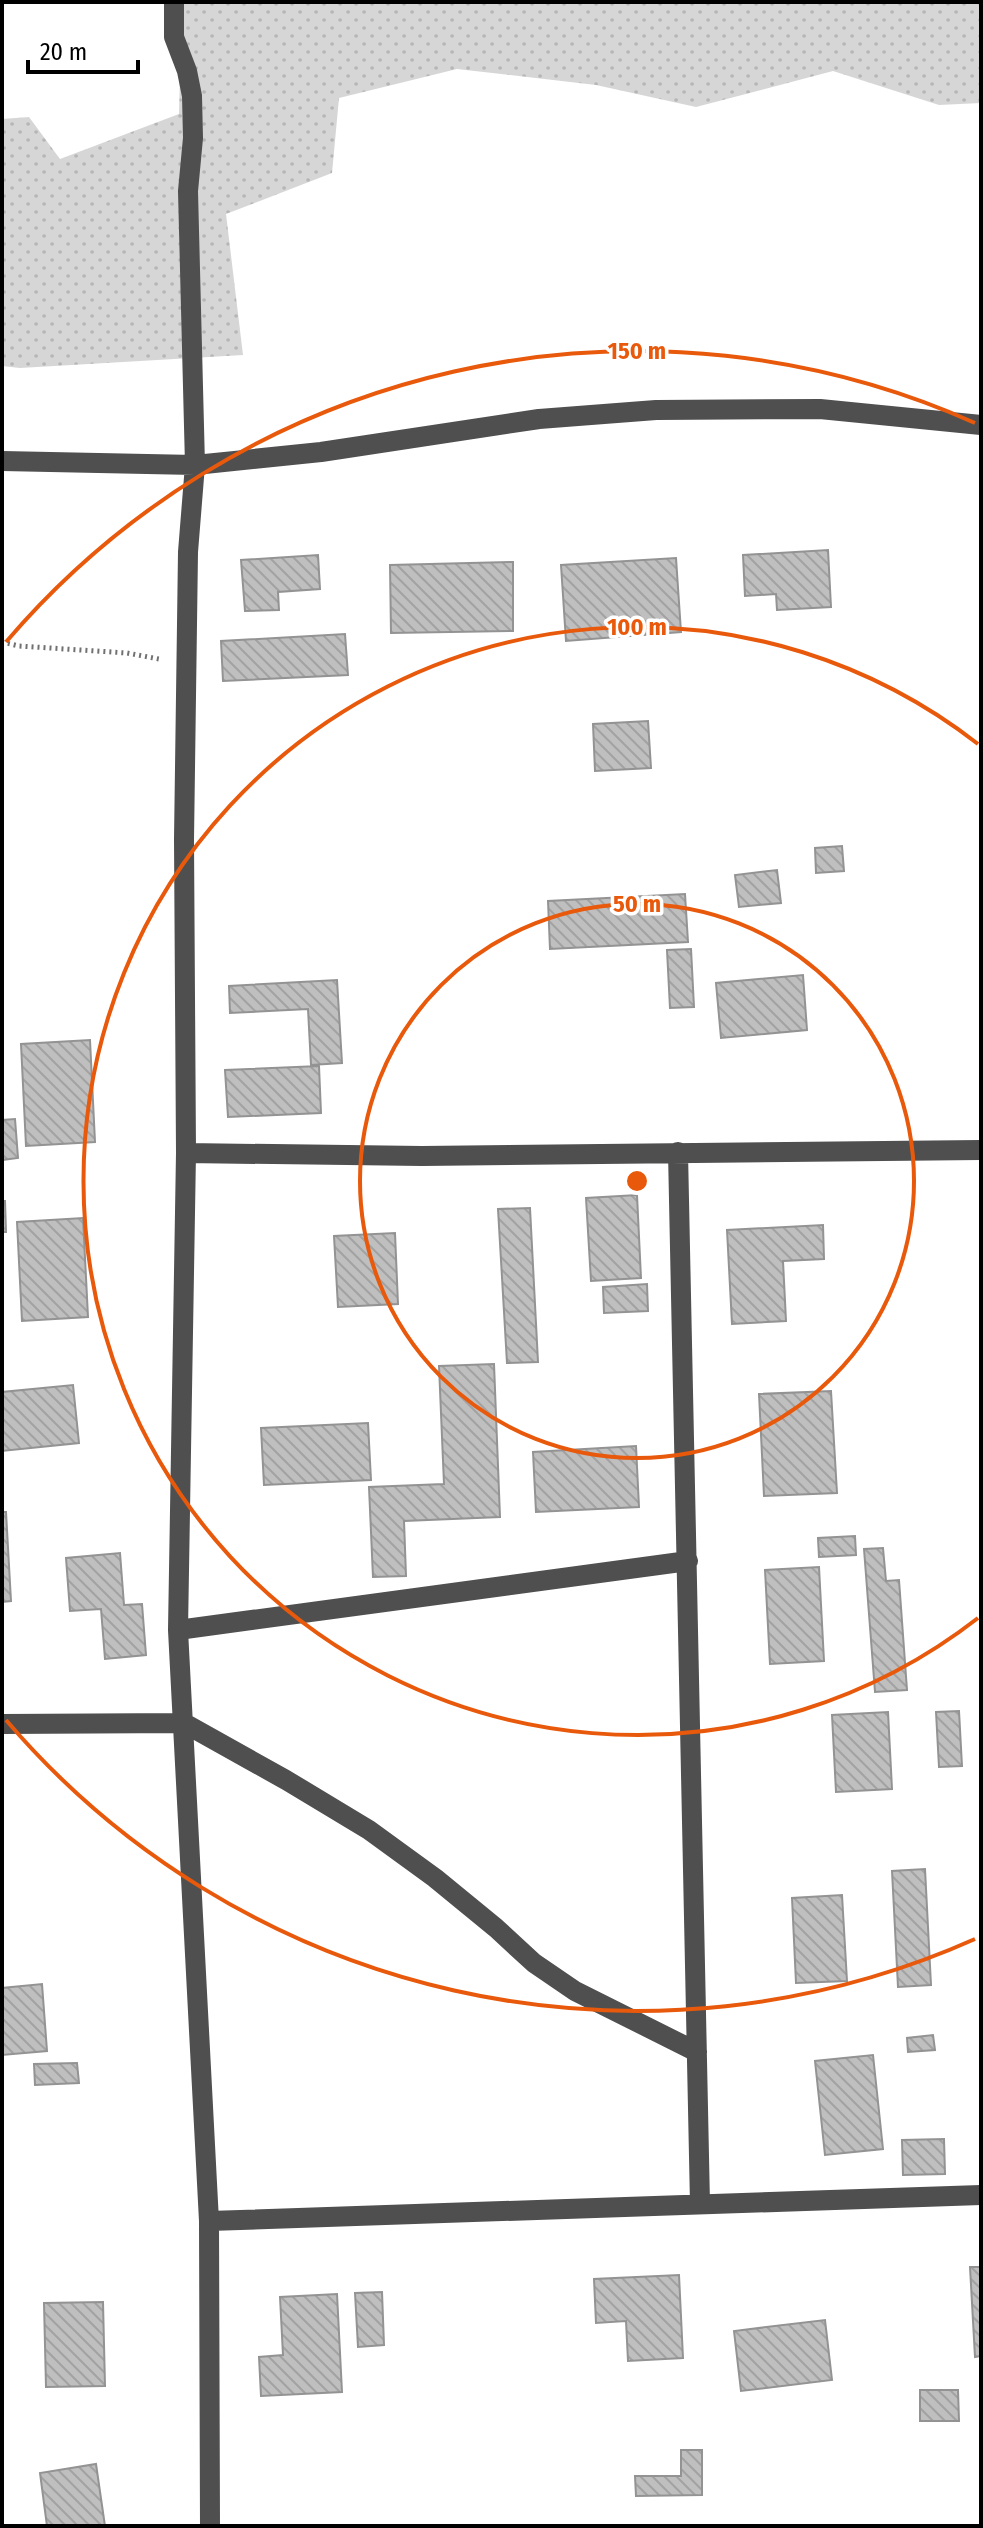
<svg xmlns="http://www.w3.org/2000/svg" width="983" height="2528" viewBox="0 0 983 2528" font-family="'Fira Sans Condensed',sans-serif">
	<defs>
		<pattern id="grass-dots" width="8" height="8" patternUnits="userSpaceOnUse" patternTransform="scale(2)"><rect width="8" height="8" fill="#d6d6d6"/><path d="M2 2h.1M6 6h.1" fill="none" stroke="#b6b6b6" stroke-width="1.8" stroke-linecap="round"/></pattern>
		<pattern id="building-back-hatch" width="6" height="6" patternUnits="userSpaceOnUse" patternTransform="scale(2)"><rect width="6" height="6" fill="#bfbfbf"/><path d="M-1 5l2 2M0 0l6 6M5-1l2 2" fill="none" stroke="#a2a2a2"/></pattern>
	</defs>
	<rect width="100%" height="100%" fill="#fff"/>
	<!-- grass -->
	<path fill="url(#grass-dots)" d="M182,2h799v101l-42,2 -106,-34 -137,36 -100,-22 -139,-16 -118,29 -7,75 -106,41 17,141 -223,13 -18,-2v-247l27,-2 31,42 119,-45z"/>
	<!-- building -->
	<path fill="url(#building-back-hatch)" stroke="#939393" stroke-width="2" d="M828,550l3,57 -54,3 -1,-16 -31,2 -2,-41z
		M318,555l2,34 -42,3 1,18 -34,1 -4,-51z
		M676,558l5,74 -115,9 -5,-76z
		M513,562v69l-122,2 -1,-68z
		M345,634l3,41 -125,6 -2,-40z
		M648,721l3,47 -56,3 -2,-47z
		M842,846l2,25 -28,2 -1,-25z
		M777,870l4,33 -42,4 -4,-32z
		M685,894l3,48 -138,7 -2,-48z
		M691,949l3,58 -24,1 -3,-58z
		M803,975l4,55 -86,8 -5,-55z
		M337,980l5,83 -31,2 -3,-56 -78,4 -1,-27z
		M90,1040l5,102 -69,4 -5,-102z
		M319,1066l2,47 -93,4 -3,-47z
		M15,1119l3,39 -16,2v-40z
		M637,1195l4,83 -50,3 -5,-83z
		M2,1201h3l1,31h-4z
		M530,1208l8,154 -31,1 -9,-154z
		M83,1218l5,99 -66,4 -5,-99z
		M823,1225l1,34 -41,2 3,60 -54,3 -5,-94z
		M395,1233l3,71 -60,3 -4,-71z
		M647,1284l1,27 -44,2 -1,-26z
		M494,1364l6,153 -96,4 2,55 -33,1 -4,-90 75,-3 -5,-118z
		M73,1385l6,58 -77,8v-59z
		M831,1391l6,102 -73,3 -5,-102z
		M368,1423l3,57 -107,5 -3,-57z
		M636,1446l3,61 -103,5 -3,-60z
		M2,1512h4l5,89 -9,1z
		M855,1536l1,19 -37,2 -1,-19z
		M883,1548l3,33 13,-1 8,110 -32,2 -11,-143z
		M120,1553l4,52 18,-1 4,51 -41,4 -4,-50 -31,2 -4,-53z
		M819,1567l5,94 -54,3 -5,-94z
		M959,1711l3,55 -23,1 -3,-55z
		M888,1712l4,77 -56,3 -4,-77z
		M925,1869l6,116 -33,2 -6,-116z
		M842,1895l5,86 -51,2 -4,-85z
		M42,1984l5,67 -45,4v-67z
		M933,2035l2,15 -27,2 -1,-14z
		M873,2055l10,94 -58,6 -10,-94z
		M77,2063l2,20 -44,2 -1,-21z
		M944,2139l1,35 -42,1 -1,-35z
		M970,2267h11v89l-6,1z
		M679,2275l4,83 -55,3 -2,-40 -30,2 -2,-44z
		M382,2292l2,53 -26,2 -3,-54z
		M337,2294l5,98 -81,4 -2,-39 24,-2 -3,-58z
		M103,2302l2,84 -59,1 -2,-84z
		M825,2320l7,60 -91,11 -7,-60z
		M920,2390h38l1,31h-39z
		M681,2450h21v45l-66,1 -1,-20h46z
		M96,2464l9,62h-58l-7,-53z"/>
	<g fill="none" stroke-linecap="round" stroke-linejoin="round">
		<!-- path -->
		<path stroke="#717171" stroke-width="5" stroke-dasharray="2 4" stroke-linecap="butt" d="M2,642l17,4 108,7 32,6"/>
		<!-- minor -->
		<path stroke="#4f4f4f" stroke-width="20" d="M174,2v35l13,34 5,25 1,42 -5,53 7,274 -7,87 -4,288 2,313 -8,477 31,591 1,305
			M2,461l193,4 126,-13 218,-33 117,-9 164,-1 161,16
			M678,1152l22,1052
			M186,1153l236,3 559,-6
			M178,1630l510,-69
			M2,1724l182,-1 102,57 83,50 66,48 61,50 38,35 41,28 122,61
			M209,2221l772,-26"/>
	</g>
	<!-- distance rings -->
	<g fill="none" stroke="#e8590c" stroke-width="4">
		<circle cx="637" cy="1181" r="277"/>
		<path d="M978 1618A554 554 0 1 1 978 744"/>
		<path d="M975 1939A830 830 0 0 1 6 1720M6 642A830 830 0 0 1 975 423"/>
	</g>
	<circle cx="637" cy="1181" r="12" fill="#e8590c" stroke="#fff" stroke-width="4"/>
	<g font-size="24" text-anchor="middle" font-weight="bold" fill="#e8590c" stroke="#fff" stroke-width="7" stroke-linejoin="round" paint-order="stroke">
		<text x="637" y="359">150 m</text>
		<text x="637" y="635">100 m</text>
		<text x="637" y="912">50 m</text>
	</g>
	<!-- border -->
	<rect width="983" height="2528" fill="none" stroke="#000000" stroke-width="8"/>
	<!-- scale -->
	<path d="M28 60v12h110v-12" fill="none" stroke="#000000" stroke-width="4"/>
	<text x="40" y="60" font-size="24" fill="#000000" stroke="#ffffff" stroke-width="6" paint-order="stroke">20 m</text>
</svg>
